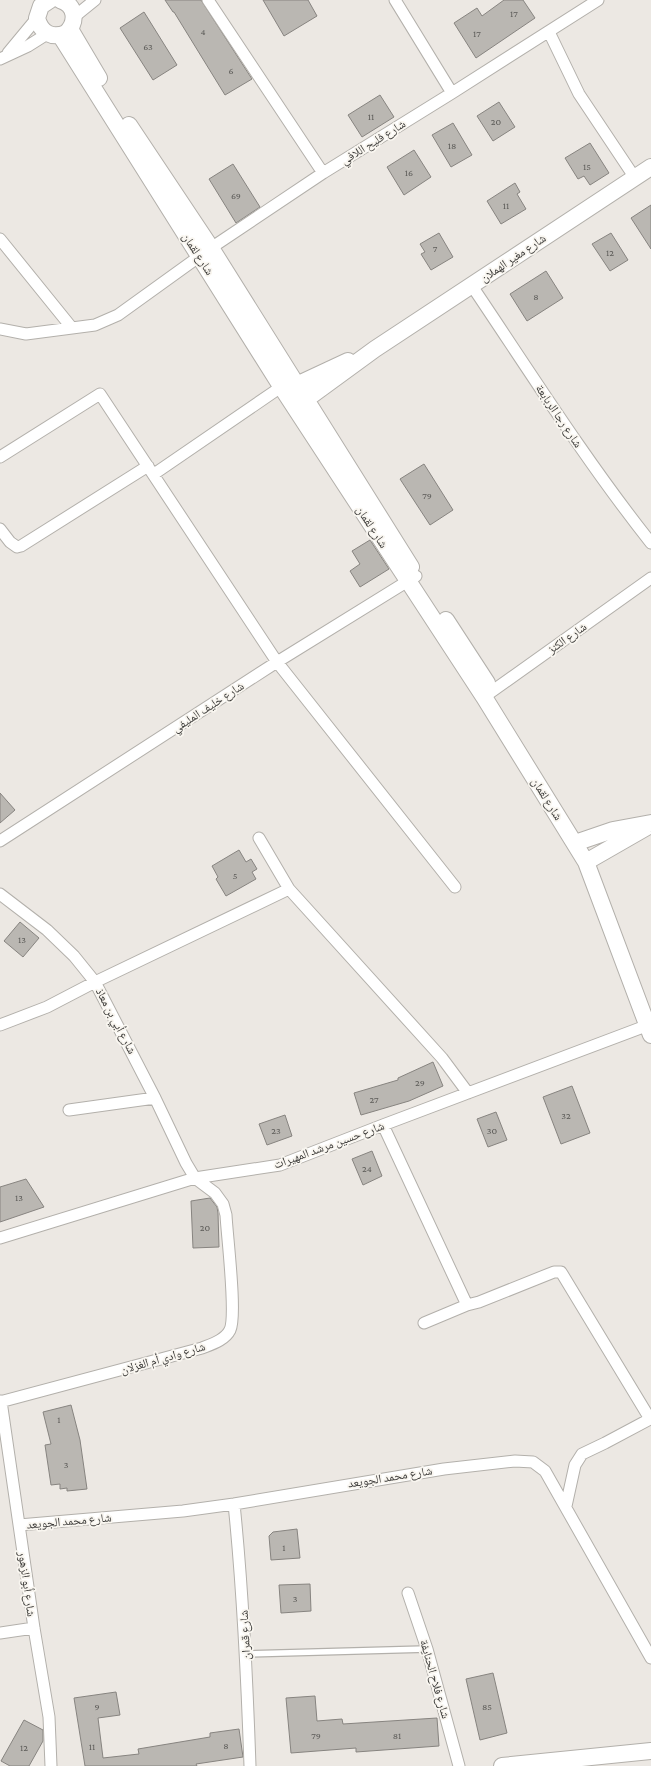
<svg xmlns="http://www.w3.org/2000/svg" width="651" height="1766" viewBox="0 0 651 1766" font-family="'Crimson Pro','Noto Naskh Arabic',serif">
	<rect width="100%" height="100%" fill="#ece8e3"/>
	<!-- building -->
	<path fill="#bab7b2" stroke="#878480" d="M165,0h36l51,79 -27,16 -51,-83h-1z
		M263,0h45l9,16 -33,20z
		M504,0h19l12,18 -59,40 -22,-35 23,-15 5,8z
		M144,12l33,53 -24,15 -33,-52z
		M380,95l14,22 -32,20 -14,-22z
		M499,102l16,25 -22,14 -16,-25z
		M453,123l19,32 -21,12 -19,-32z
		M590,143l19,30 -19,12 -6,-9 -6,3 -13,-21z
		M414,150l17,27 -27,18 -17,-28z
		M233,164l27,43 -24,16 -27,-44z
		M515,183l5,9 -3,2 9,15 -25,15 -14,-23z
		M651,205v44l-20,-31z
		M439,233l14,24 -22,13 -10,-16 4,-2 -5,-8z
		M611,233l17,27 -18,11 -18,-27z
		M546,271l17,27 -36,23 -17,-27z
		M424,464l29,46 -23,15 -30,-46z
		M370,540l19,29 -29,18 -10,-16 10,-7 -8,-13z
		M0,793l15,17 -15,13z
		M239,850l7,12 5,-3 6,10 -5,3 4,7 -30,17 -10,-17 2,-2 -6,-11z
		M20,922l19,16 -16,19 -19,-16z
		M433,1062l10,24 -34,15 -48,14 -7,-22 44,-13v-2z
		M572,1086l18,47 -29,11 -18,-47z
		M496,1112l11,28 -19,7 -11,-28z
		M285,1115l7,21 -25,9 -8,-21z
		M372,1151l10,25 -19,9 -11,-26z
		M26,1179l18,28 -44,15v-35z
		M210,1198l7,9 1,6 1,34 -26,1 -2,-47z
		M71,1405l9,35 7,49 -20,2v-3l-7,1v-5l-9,1 -6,-40 6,-1 -8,-32z
		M297,1529l3,29 -29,2 -2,-24 4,-4z
		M310,1584l1,27 -30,2 -2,-28z
		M493,1673l14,60 -27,7 -14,-61z
		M116,1692l4,23 -22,3 5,40 36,-4 -1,-5 72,-12v-4l29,-4 4,28 -47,7 1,2h-112l-11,-68z
		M315,1696l2,25 25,-2 1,5 94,-6 2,28 -83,6v-4l-65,5 -5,-55z
		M24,1720l19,10v11l-14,25h-19l-9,-5z"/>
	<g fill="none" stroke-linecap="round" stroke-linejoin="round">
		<defs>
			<path id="lane" d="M247,1654l180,-5"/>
			<path id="street" d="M208,0l115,173
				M395,0l57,93
				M74,17l21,-17
				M549,32l30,62 56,84
				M8,53l29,-35
				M0,59l28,-13 19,-12
				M0,239l72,89
				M472,286c58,86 114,175 179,257
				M0,329l26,5 69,-9 23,-10 93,-67 112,-75 129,-80 146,-93
				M0,457l100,-63 177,268 178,225
				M154,474l127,-87
				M0,529l10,13 7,5 4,-1 127,-80
				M484,697l167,-119
				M259,838l30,51 153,169 26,35
				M0,841l277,-179 139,-86
				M0,894l47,36 27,26 21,26 60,116 31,65 9,15 20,15 8,11 3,11c1,21 11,100 4,115 -5,10 -18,14 -28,18l-202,54
				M0,1025l47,-18 48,-25 194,-93
				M69,1110l86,-12
				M383,1125l84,180 12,-3 75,-30h7l89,147 1,-1
				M0,1238l195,-60 85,-13 103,-40 268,-101
				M424,1323l43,-18
				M1,1401l33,227 15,89 2,49
				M234,1504c9,87 13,174 16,262
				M566,1506l9,-41 7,-11 23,-11 45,-24
				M19,1525l164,-14 51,-7 210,-35 71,-8 18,1 12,9 106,187
				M408,1593l19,56 32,117
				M0,1633l34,-5"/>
			<path id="secondary" d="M50,0l-9,6 -4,12c4,15 15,21 29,15 11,-10 11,-28 -6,-33
				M70,29l29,49
				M60,35l224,356 200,306 102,165 65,173
				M129,125l82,123 200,319
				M288,389l60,-28
				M297,406l78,-57 276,-182
				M446,620l41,63
				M575,843l38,-13 38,-7
				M586,862l61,-35
				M502,1766l149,-15"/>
		</defs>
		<!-- lane casing -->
		<use href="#lane" stroke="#b3b0ab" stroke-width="8"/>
		<!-- street casing -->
		<use href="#street" stroke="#b3b0ab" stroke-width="13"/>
		<!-- secondary casing -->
		<use href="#secondary" stroke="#b3b0ab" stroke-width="18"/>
		<!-- lane -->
		<use href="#lane" stroke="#fff" stroke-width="5.5"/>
		<!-- street -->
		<use href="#street" stroke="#fff" stroke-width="11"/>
		<!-- secondary -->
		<use href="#secondary" stroke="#fff" stroke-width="16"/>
	</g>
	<g text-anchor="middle" stroke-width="3.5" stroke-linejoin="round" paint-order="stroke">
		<!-- number labels -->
		<g font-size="10" fill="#5c5b58">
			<text x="514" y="17">17</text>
			<text x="203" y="35">4</text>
			<text x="477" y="37">17</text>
			<text x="148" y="50">63</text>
			<text x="231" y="74">6</text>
			<text x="371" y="120">11</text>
			<text x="496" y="125">20</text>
			<text x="452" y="149">18</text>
			<text x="587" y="170">15</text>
			<text x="409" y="176">16</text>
			<text x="236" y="199">69</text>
			<text x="506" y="209">11</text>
			<text x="435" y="252">7</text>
			<text x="610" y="256">12</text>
			<text x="536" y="300">8</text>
			<text x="427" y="499">79</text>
			<text x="235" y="879">5</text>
			<text x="22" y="943">13</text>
			<text x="420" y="1086">29</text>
			<text x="374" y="1103">27</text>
			<text x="566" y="1119">32</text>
			<text x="276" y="1134">23</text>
			<text x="492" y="1134">30</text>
			<text x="367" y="1172">24</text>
			<text x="19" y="1201">13</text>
			<text x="205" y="1231">20</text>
			<text x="59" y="1423">1</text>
			<text x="66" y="1468">3</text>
			<text x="284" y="1551">1</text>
			<text x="295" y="1602">3</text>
			<text x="97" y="1710">9</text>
			<text x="487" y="1710">85</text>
			<text x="316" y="1739">79</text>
			<text x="397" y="1739">81</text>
			<text x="226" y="1749">8</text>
			<text x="92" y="1750">11</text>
			<text x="24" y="1751">12</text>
		</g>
		<!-- street labels -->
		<g font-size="12" fill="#3d3c3a" stroke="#f9f6f0">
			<text transform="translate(373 142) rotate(-32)" y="4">شارع فليح اللافي</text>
			<text transform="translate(198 254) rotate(57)" y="4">شارع لقمان</text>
			<text transform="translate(513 258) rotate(-34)" y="4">شارع مغير الهملان</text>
			<text transform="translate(559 416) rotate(56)" y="4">شارع رجا الربابعة</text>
			<text transform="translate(372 527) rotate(57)" y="4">شارع لقمان</text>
			<text transform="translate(567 638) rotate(-35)" y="4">شارع الكنز</text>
			<text transform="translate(208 707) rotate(-33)" y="4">شارع خليف المليفي</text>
			<text transform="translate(547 799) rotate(58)" y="4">شارع لقمان</text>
			<text transform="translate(116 1021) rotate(62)" y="4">شارع أبي بن معاذ</text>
			<text transform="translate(329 1145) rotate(-20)" y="4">شارع حسين مرشد المهيرات</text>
			<text transform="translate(163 1358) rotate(-16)" y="4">شارع وادي أم الغزلان</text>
			<text transform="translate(390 1477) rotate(-9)" y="4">شارع محمد الجويعد</text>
			<text transform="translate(69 1521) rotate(-5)" y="4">شارع محمد الجويعد</text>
			<text transform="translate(27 1584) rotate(82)" y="4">شارع أبو الزهور</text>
			<text transform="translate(245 1635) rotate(-93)" y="4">شارع قمران</text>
			<text transform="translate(435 1679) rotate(74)" y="4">شارع فلاح الحنايفة</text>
		</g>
	</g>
</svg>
